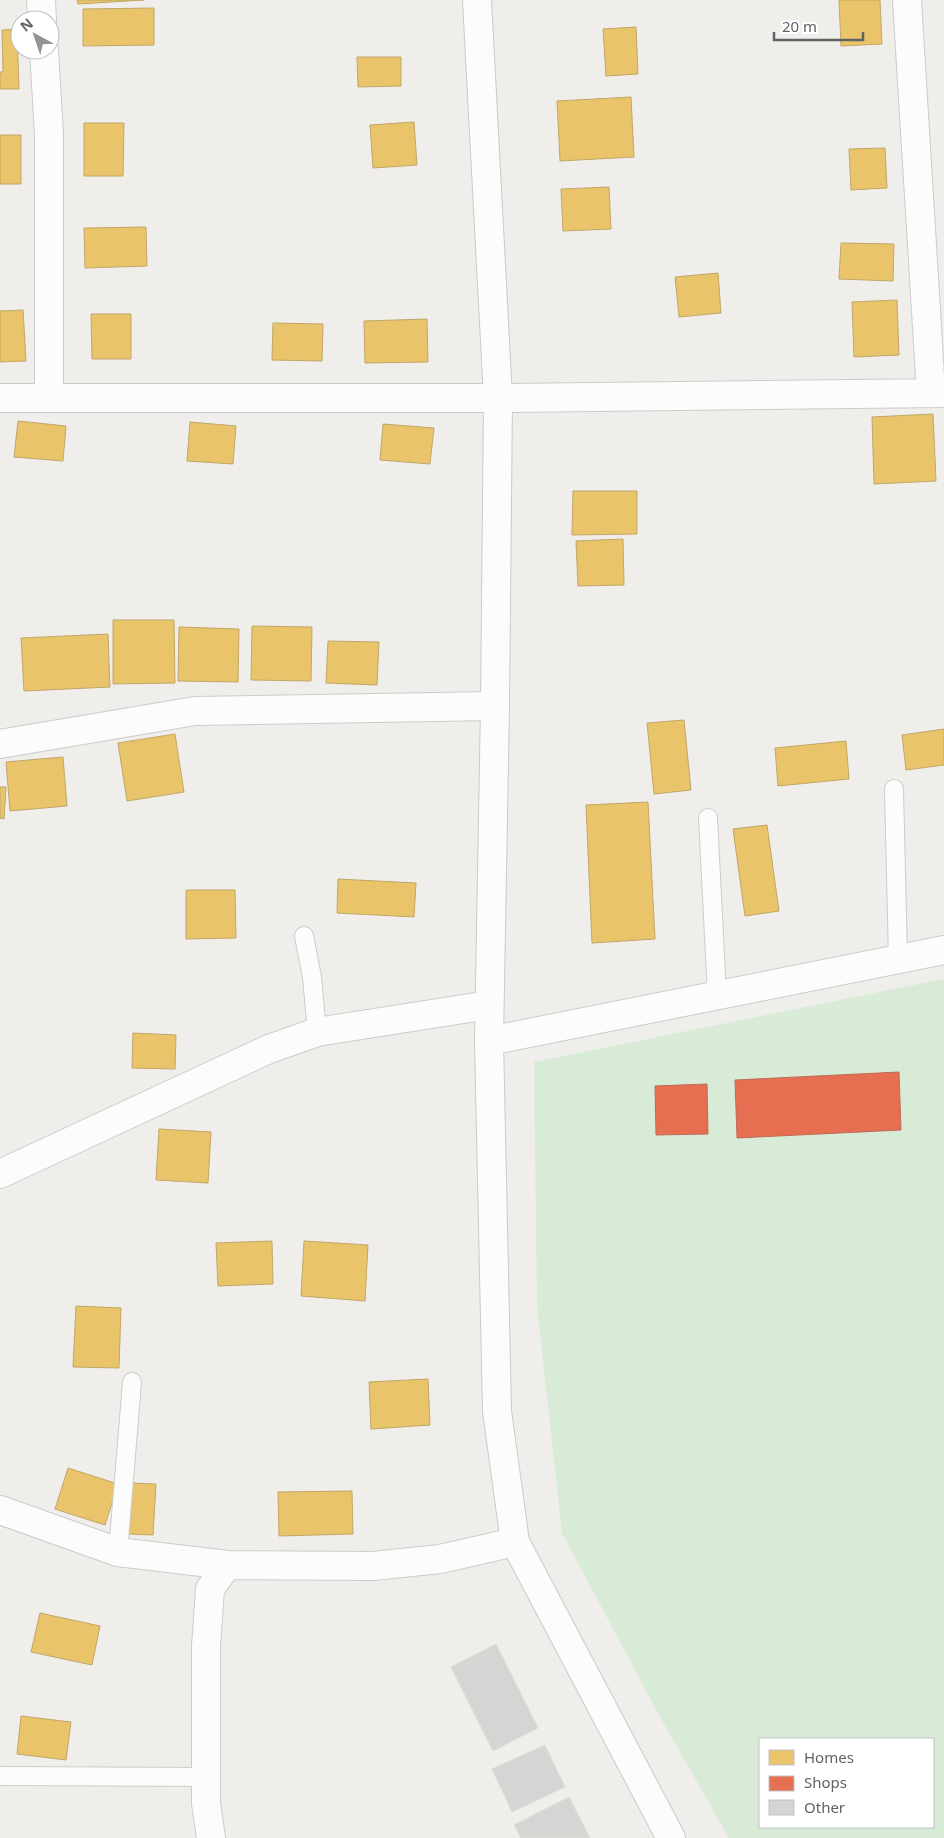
<svg xmlns="http://www.w3.org/2000/svg" width="944" height="1838" viewBox="0 0 944 1838" font-family="'Noto Sans',sans-serif">
	<rect width="100%" height="100%" fill="#efeeea"/>
	<!-- green -->
	<path fill="#d8ebd6" fill-rule="evenodd" d="M944,979v859h-215l-70,-123 -97,-182 -25,-228 -3,-243zM760,1739h173v88h-173z"/>
	<!-- homes -->
	<path fill="#e9c46a" stroke="#c0a769" d="M77,0h67l-66,4z
		M839,0h41l2,44 -41,2z
		M154,8v37l-71,1v-37z
		M636,27l2,47 -32,2 -3,-47z
		M17,29l2,60h-19v-17h3l-1,-42z
		M357,57h44v29l-43,1z
		M631,97l3,60 -74,4 -3,-60z
		M414,122l3,43 -44,3 -3,-43z
		M84,123h40l-1,53h-39z
		M0,135h21v49h-21z
		M885,148l2,40 -36,2 -2,-41z
		M609,187l2,42 -48,2 -2,-42z
		M146,227l1,39 -62,2 -1,-40z
		M841,243l53,1 -1,37 -54,-2z
		M718,273l3,40 -42,4 -4,-40z
		M897,300l2,55 -45,2 -2,-55z
		M23,310l3,51 -26,1v-51z
		M91,314h40v45h-39z
		M427,319l1,43 -63,1 -1,-42z
		M273,323l50,1 -1,37 -50,-1z
		M933,414l3,67 -62,3 -2,-67z
		M18,421l48,5 -3,35 -49,-4z
		M190,422l46,4 -3,38 -46,-3z
		M383,424l51,4 -4,36 -50,-4z
		M573,491h64v43l-65,1z
		M623,539l1,46 -46,1 -2,-45z
		M113,620h61l1,63 -62,1z
		M252,626l60,1 -1,54 -60,-1z
		M179,627l60,2 -1,53 -60,-1z
		M108,634l2,53 -86,4 -3,-53z
		M328,641l51,1 -2,43 -51,-2z
		M684,720l7,70 -37,4 -7,-71z
		M944,729v36l-38,5 -4,-35z
		M175,734l9,58 -57,9 -9,-58z
		M846,741l3,38 -71,7 -3,-38z
		M63,757l4,49 -57,5 -4,-49z
		M0,787h6l-2,32 -4,-1z
		M648,802l7,137 -63,4 -6,-138z
		M767,825l12,86 -34,5 -12,-87z
		M338,879l78,4 -2,34 -77,-4z
		M186,890h49l1,48 -50,1z
		M133,1033l43,2 -1,34 -43,-1z
		M159,1129l52,3 -3,51 -52,-3z
		M272,1241l1,43 -55,2 -2,-43z
		M304,1241l64,4 -3,56 -64,-5z
		M76,1306l45,2 -2,60 -46,-1z
		M428,1379l2,46 -59,4 -2,-47z
		M68,1468l50,16 -13,41 -50,-16z
		M131,1483l25,1 -3,51 -25,-1z
		M352,1491l1,43 -74,2 -1,-44z
		M40,1613l60,13 -8,39 -61,-13z
		M21,1716l50,6 -5,38 -49,-6z"/>
	<!-- shops -->
	<path fill="#e76f51" stroke="#be6b58" d="M899,1072l2,58 -164,8 -2,-58z
		M707,1084l1,50 -52,1 -1,-49z"/>
	<!-- building -->
	<path fill="#d6d5d3" stroke="#deddd9" d="M496,1644l42,84 -45,23 -42,-84z
		M545,1745l20,42 -53,25 -20,-43z
		M569,1797l21,41h-69l-7,-13z"/>
	<g fill="none" stroke-linecap="round" stroke-linejoin="round">
		<defs>
			<path id="service" d="M894,789l4,170
				M708,818l9,177
				M304,936l8,41 5,55
				M118,1552l14,-170
				M0,1776l206,1"/>
			<path id="minor" d="M41,0l1,20
				M907,0l24,393
				M44,50l5,85v263
				M0,398h498l446,-5
				M0,744l195,-33 300,-5
				M489,1041l455,-91
				M0,1174l269,-125 48,-17 172,-27
				M0,1510l118,42 109,13
				M211,1838l-5,-35v-157l4,-57 17,-24 146,1 67,-7 75,-17"/>
			<path id="secondary" d="M477,0l21,398 -3,308 -6,335 8,370 18,131 156,296"/>
		</defs>
		<!-- service casing -->
		<use href="#service" stroke="#cbcccc" stroke-width="20"/>
		<!-- minor casing -->
		<use href="#minor" stroke="#cbcccc" stroke-width="30"/>
		<!-- secondary casing -->
		<use href="#secondary" stroke="#cacacb" stroke-width="30"/>
		<!-- service -->
		<use href="#service" stroke="#fdfcfc" stroke-width="18"/>
		<!-- minor -->
		<use href="#minor" stroke="#fdfcfc" stroke-width="28"/>
		<!-- secondary -->
		<use href="#secondary" stroke="#fdfcfc" stroke-width="28"/>
	</g>
	<!-- legend -->
	<rect x="759" y="1738" width="175" height="90" fill="#ffffff" stroke="#bfc1c3"/>
	<rect x="769" y="1750" width="25" height="15" fill="#e9c46a" stroke="#bfc1c3"/>
	<text x="804" y="1763" font-size="15" fill="#5f6368">Homes</text>
	<rect x="769" y="1776" width="25" height="15" fill="#e76f51" stroke="#bfc1c3"/>
	<text x="804" y="1788" font-size="15" fill="#5f6368">Shops</text>
	<rect x="769" y="1800" width="25" height="15" fill="#d6d5d3" stroke="#bfc1c3"/>
	<text x="804" y="1813" font-size="15" fill="#5f6368">Other</text>
	<!-- north arrow -->
	<g transform="translate(35 35) rotate(320)"><circle r="24" fill="#ffffff" stroke="#bfc1c3"/>
	<path d="M0-4L9 19L0 12L-9 19Z" fill="#919496"/>
	<text y="-8" font-size="14" font-weight="bold" text-anchor="middle" fill="#5f6368">N</text>
	</g>
	<!-- scale -->
	<path d="M774 32v8h89v-8" fill="none" stroke="#5f6368" stroke-width="2.5"/>
	<text x="782" y="32" font-size="15" fill="#5f6368" stroke="#ffffff" stroke-width="4" paint-order="stroke">20 m</text>
</svg>
